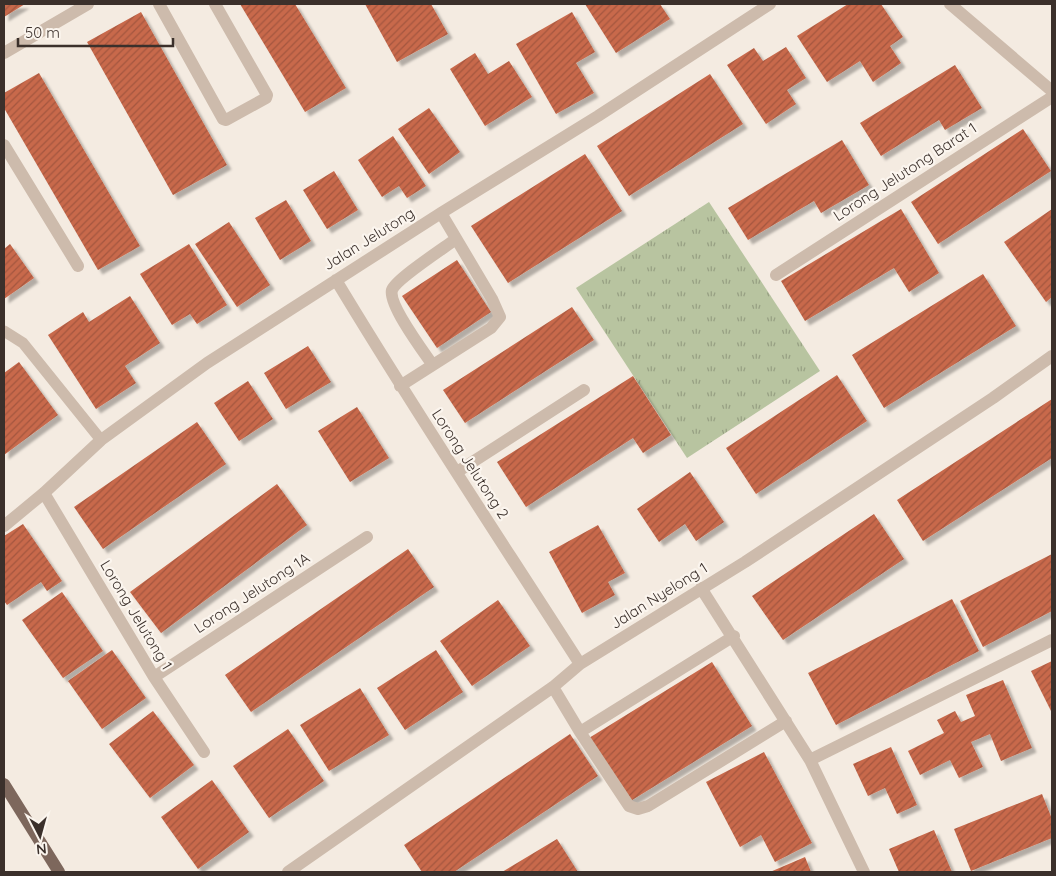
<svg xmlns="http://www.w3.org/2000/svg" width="1056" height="876" viewBox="0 0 1056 876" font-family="Quicksand,sans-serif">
	<defs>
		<pattern id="grass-tufts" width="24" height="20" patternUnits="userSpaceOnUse" patternTransform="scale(1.25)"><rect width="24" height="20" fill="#b8c4a0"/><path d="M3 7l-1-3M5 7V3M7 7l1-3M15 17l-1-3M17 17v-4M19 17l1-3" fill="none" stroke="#97a083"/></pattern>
		<pattern id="building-hatch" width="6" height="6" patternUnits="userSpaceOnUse" patternTransform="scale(1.25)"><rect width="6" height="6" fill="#c8694b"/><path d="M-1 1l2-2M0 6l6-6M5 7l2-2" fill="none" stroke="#a4573f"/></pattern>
		<filter id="shadow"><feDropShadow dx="4.5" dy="4.5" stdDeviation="1" flood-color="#0004"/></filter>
	</defs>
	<rect width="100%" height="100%" fill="#f4ebe1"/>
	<!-- grass -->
	<path fill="url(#grass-tufts)" d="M709,202l111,169 -133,87 -111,-170z"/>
	<!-- building -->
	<path fill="url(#building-hatch)" filter="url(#shadow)" d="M4,4h21l-21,13z
		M240,4h55l51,84 -41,24z
		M365,4h66l17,30 -51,28z
		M585,4h75l10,15 -54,34z
		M848,4h33l22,33 -13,9 11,17 -28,19 -13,-21 -33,21 -30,-46z
		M141,12l86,153 -54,30 -86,-153z
		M572,12l23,40 -19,11 18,30 -38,21 -40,-70z
		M786,47l20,31 -19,12 9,14 -30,20 -39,-59 27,-17 9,13z
		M475,53l13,21 21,-13 23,36 -47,29 -35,-57z
		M955,65l27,43 -37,22 -6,-10 -58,36 -21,-33z
		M39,73l101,173 -42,24 -94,-162v-15z
		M710,74l33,50 -114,72 -32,-50z
		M429,108l31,44 -31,22 -31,-45z
		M1023,129l28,42 -113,73 -27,-42z
		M393,136l33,50 -19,12 -8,-12 -17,11 -24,-37z
		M842,140l27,45 -48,28 -7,-12 -66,39 -20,-32z
		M585,154l37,57 -114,72 -37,-57z
		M334,171l24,39 -31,19 -24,-39z
		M286,200l25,41 -31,19 -25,-42z
		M901,209l38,64 -30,19 -15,-24 -89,53 -24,-40z
		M1052,209v88l-6,5 -42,-60z
		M229,222l41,63 -33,22 -42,-63z
		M10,244l24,34 -30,21v-50z
		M189,244l38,61 -30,19 -7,-10 -18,11 -32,-51z
		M457,260l34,52 -54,36 -35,-52z
		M983,274l33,52 -132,82 -32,-53z
		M130,296l30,47 -35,23 11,17 -40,26 -48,-74 35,-23 6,10z
		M572,307l22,33 -129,83 -22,-33z
		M308,346l23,36 -45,27 -22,-36z
		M19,362l39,53 -54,40v-82z
		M837,375l30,46 -111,73 -30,-46z
		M633,376l38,59 -28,18 -10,-15 -107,69 -29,-45z
		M248,381l25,38 -34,22 -25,-38z
		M1052,399v59l-129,83 -26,-41z
		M357,407l32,51 -39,24 -32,-51z
		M197,422l29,42 -123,85 -29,-42z
		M690,472l34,50 -28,19 -11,-17 -26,18 -22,-33z
		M277,484l30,41 -146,108 -31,-41z
		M874,514l30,45 -121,81 -31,-44z
		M23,524l39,57 -15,10 -6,-9 -34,23 -3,-4v-65z
		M598,525l27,48 -17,9 7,13 -33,18 -33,-61z
		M408,549l26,38 -183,125 -26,-37z
		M1052,554v57l-69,36 -23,-46z
		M62,592l41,59 -40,27 -41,-58z
		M952,599l27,52 -143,74 -28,-52z
		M498,600l32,46 -58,40 -32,-45z
		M112,650l34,48 -44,31 -34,-48z
		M436,650l27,42 -58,38 -28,-42z
		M1052,661v52l-21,-42z
		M712,662l40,64 -123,76 -40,-64z
		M1003,680l29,68 -31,13 -11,-27 -19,8 12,25 -24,11 -9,-18 -30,15 -12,-24 36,-18 -7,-13 18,-9 6,11 14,-6 -9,-21z
		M360,688l29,47 -60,36 -29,-46z
		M153,711l41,54 -44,33 -41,-54z
		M288,729l36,52 -55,37 -36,-52z
		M570,734l28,42 -144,96h-32l-18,-27z
		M891,747l26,58 -20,9 -12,-26 -17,8 -15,-32z
		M764,752l48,91 -37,19 -14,-27 -21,12 -34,-65z
		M212,780l37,52 -51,37 -37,-52z
		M1042,794l10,25v19l-81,33 -17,-42z
		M934,830l18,42h-53l-10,-23z
		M557,839l21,33h-76z
		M805,857l6,15h-41z"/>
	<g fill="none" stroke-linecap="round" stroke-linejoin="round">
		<!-- lane -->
		<path stroke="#cdbbac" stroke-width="11" d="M4,331l19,12 78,97"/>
		<!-- street -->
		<path stroke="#cdbbac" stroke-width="12" d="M159,4l64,115 3,1 40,-22 1,-3 -52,-91
			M950,4l102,87
			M4,53l84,-49
			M4,145l74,121
			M776,275l276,-178
			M336,280c78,130 162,256 244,384
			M432,364c-9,-13 -44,-60 -40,-74 4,-11 52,-42 64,-51
			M400,386l91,-58 9,-11 -8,-18 -51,-86
			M457,472l127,-82
			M44,493l110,184 50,75
			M4,526l40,-33 57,-53 106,-77 234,-150 157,-97 172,-112
			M701,588l109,172 54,112
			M734,636l-154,96 49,74 9,3 10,-3 138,-85
			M154,677l213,-140
			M553,687l27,45
			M810,760l242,-120
			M288,872l265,-185 27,-23 165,-102 248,-164 59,-42"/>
		<!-- primary -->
		<path stroke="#7d675c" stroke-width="12" d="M4,784l55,88"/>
	</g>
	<g text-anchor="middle" stroke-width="4.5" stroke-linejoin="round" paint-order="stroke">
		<!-- street labels -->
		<g font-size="15" fill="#3b302b" stroke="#fbf5ee">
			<text transform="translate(905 172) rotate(-33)" y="5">Lorong Jelutong Barat 1</text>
			<text transform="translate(369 239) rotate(-32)" y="5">Jalan Jelutong</text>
			<text transform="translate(470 464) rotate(57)" y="5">Lorong Jelutong 2</text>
			<text transform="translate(252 593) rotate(-33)" y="5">Lorong Jelutong 1A</text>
			<text transform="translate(659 596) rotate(-32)" y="5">Jalan Nyelong 1</text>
			<text transform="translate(136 615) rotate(59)" y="5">Lorong Jelutong 1</text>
		</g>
	</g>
	<!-- border -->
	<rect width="1056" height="876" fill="none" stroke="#3b302b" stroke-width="10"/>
	<!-- north arrow -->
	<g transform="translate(40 836) rotate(174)" stroke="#fbf5ee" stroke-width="4" paint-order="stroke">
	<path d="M0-4L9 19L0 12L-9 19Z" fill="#3b302b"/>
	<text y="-8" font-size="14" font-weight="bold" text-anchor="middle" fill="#3b302b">N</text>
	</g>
	<!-- scale -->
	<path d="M18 38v8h155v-8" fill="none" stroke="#3b302b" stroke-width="2.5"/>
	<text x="25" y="38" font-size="15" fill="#3b302b" stroke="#fbf5ee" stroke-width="4" paint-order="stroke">50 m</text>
</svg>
